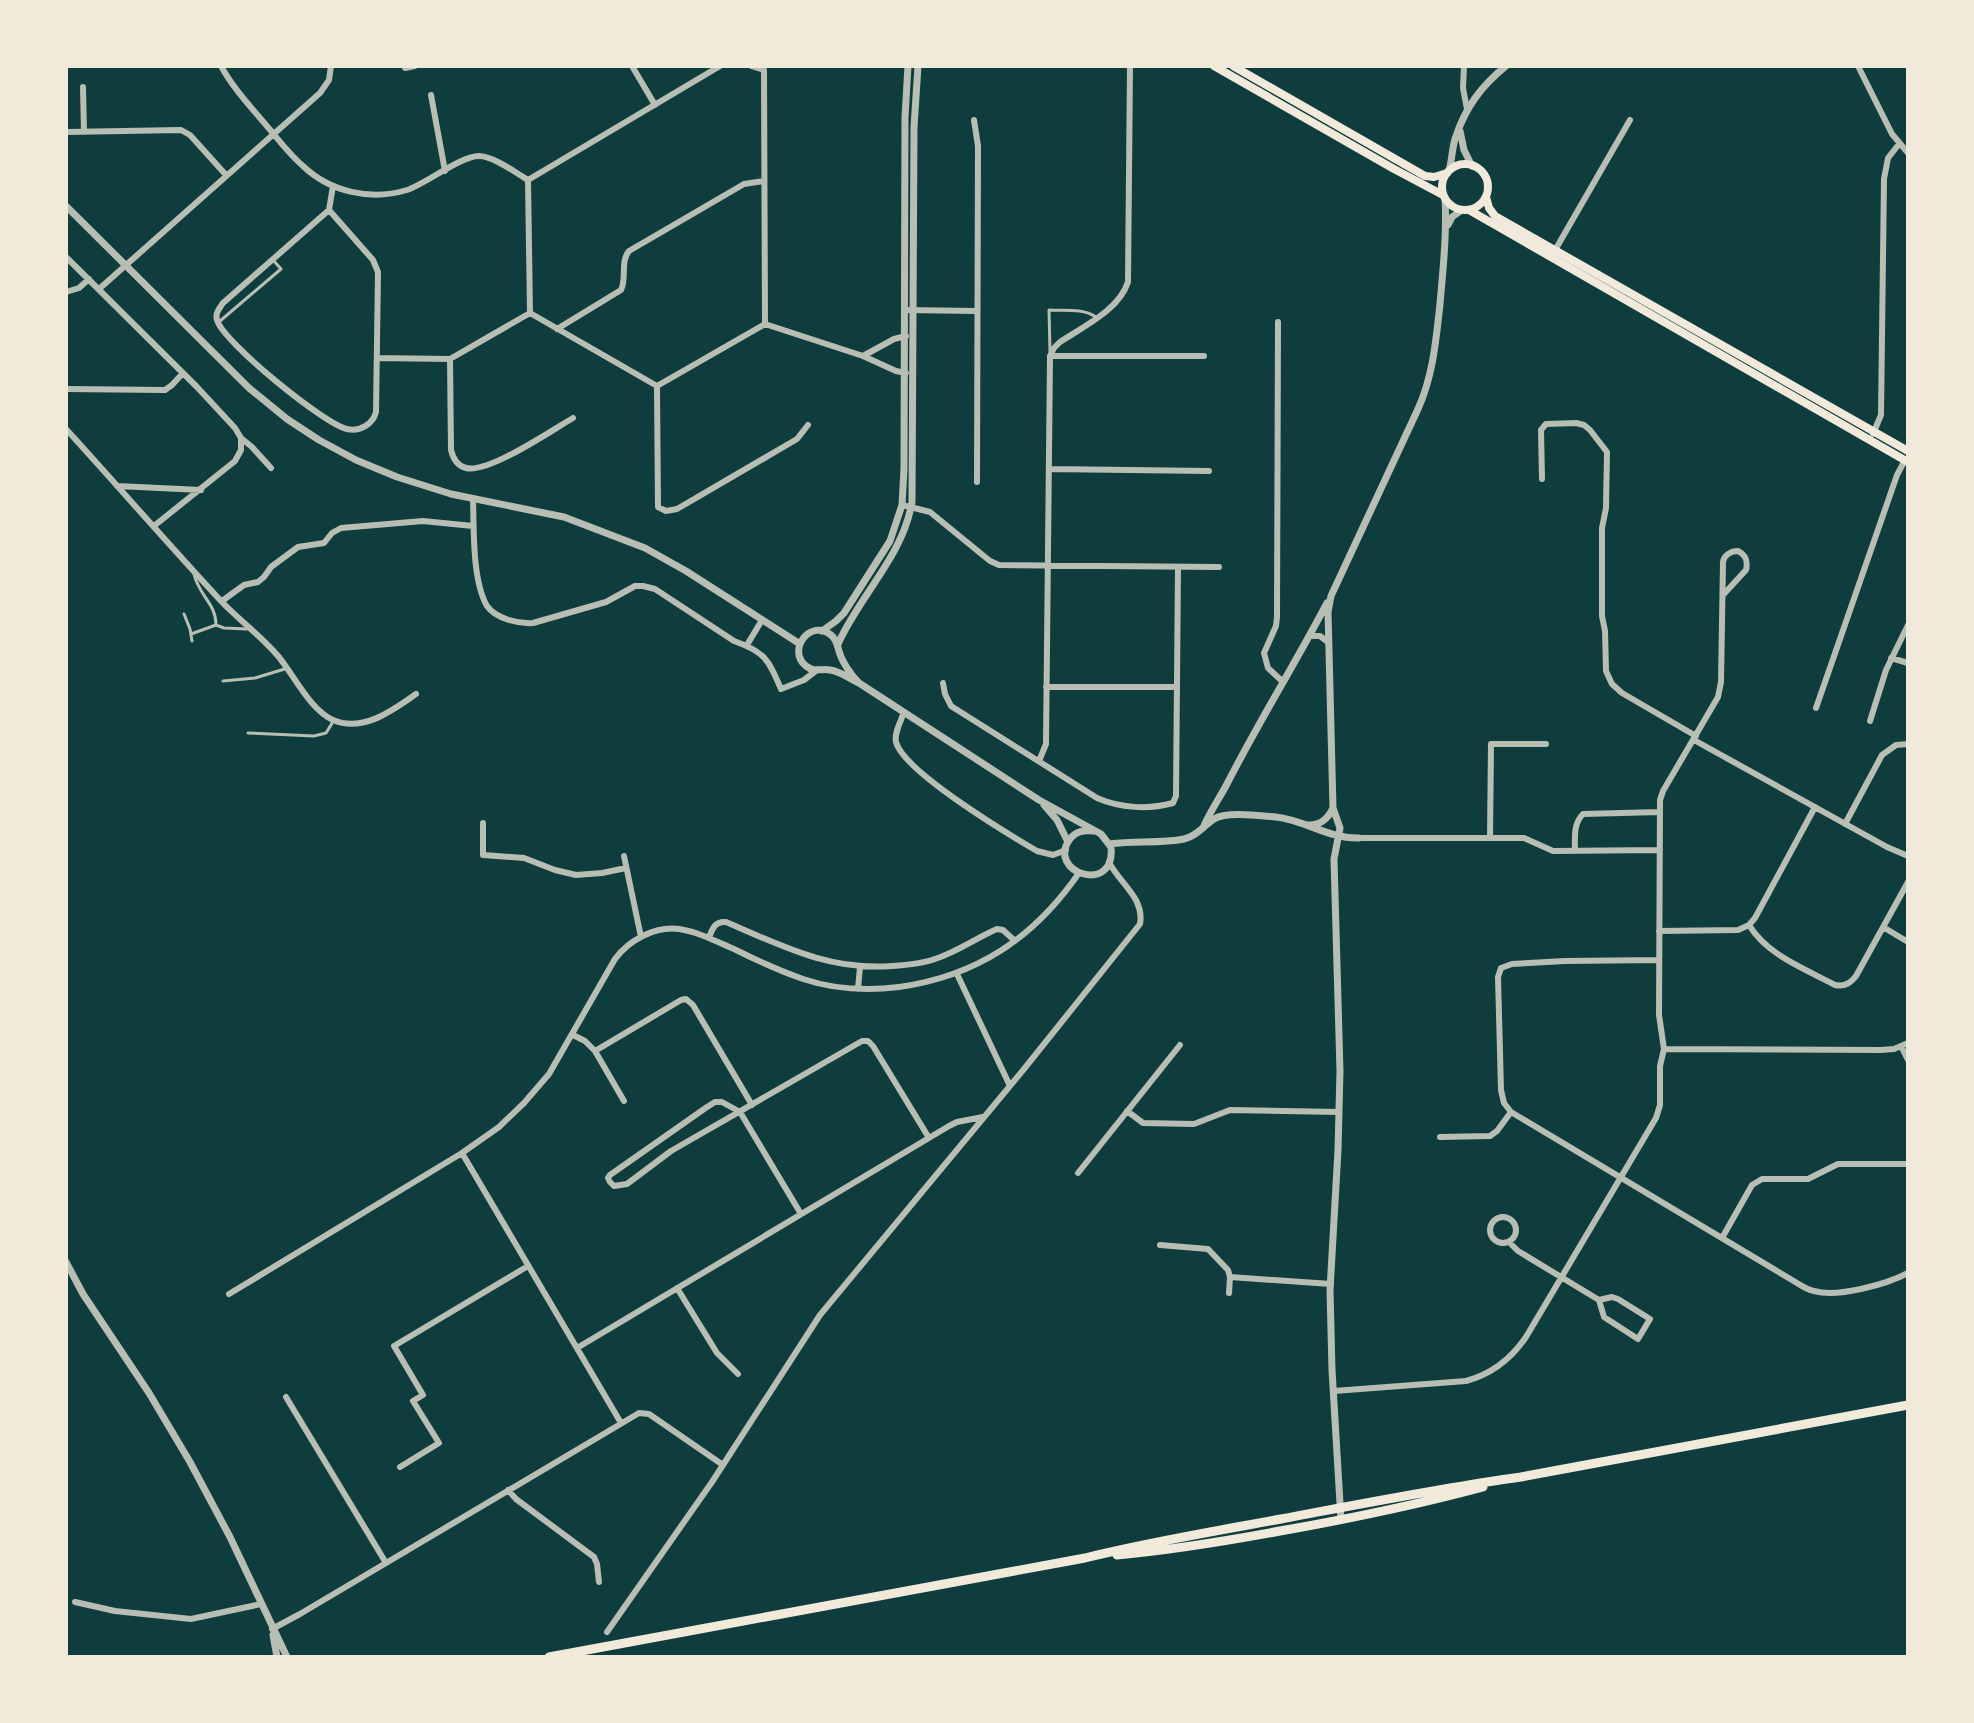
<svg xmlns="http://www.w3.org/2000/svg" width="1974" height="1723" viewBox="0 0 1974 1723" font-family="Ubuntu,sans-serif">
	<rect width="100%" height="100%" fill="#0f3d3e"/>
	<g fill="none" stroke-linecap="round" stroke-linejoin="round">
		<!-- service -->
		<path stroke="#b8beb3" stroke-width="3" d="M220,321l61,-52 -8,-9
			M1050,352l-1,-42c16,1 33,-2 47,7
			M194,574c5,22 22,29 22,51
			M184,614l6,15 2,12
			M191,634l25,-9 8,3 23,1
			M223,681l32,-3 33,-10
			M248,733l66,3 12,-3 8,-13"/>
		<!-- minor -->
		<path stroke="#b8beb3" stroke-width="6" d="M221,66c12,22 29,40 45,59 12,14 23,29 37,41 27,26 68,35 104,24 20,-7 54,-34 72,-34 14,0 37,17 49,24
			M632,66l23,39
			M720,66l-192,114 2,133 127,73 108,-62
			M751,66l13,4 1,254
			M1464,66l-1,22 4,21
			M1858,66l34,68 16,19
			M405,68l10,-2
			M83,87l1,45
			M431,95l14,76
			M974,120l4,26 -1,336
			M66,132l115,-2 9,5 36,40
			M329,210l44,50 5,12 -2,140c-3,12 -16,20 -29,17 -23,-5 -124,-87 -130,-109 -2,-7 2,-11 6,-17z
			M329,210l4,-24
			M1554,252l76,-132
			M66,257l131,130 38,41 6,10 11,9 19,21
			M99,289l221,-196 9,-13 2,-14
			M66,292l13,-4 10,-9
			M905,310l71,1
			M1278,322l-1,295 -1,9 -12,27 4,15 14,13
			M765,324l98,32 33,15 10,2
			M557,329l64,-39c6,-12 -1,-28 8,-39l115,-67 20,-3
			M863,356l31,-17 12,-3
			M1050,356l4,-8 6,-6c24,-16 59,-32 68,-60l2,-216
			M1050,356h154
			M377,358l73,1 80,-46
			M450,359l1,91c2,8 6,16 15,18 22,6 86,-38 107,-50
			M657,386l1,121 8,4 11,-2 120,-70 11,-14
			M66,389l99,1 7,-5 11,-12
			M66,429c52,57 103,116 155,172 18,19 40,35 57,55 16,19 32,54 55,64 30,13 60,-10 83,-26
			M1873,434l8,-19 3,-236 4,-21 11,-14
			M1049,469l160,2
			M1542,479l-1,-49 5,-6 30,-1 8,2 6,5 17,22 -1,56 -4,20v88l3,15 1,40 6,13 10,9 74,43
			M117,486l84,4
			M473,499c1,29 -1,81 14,107 9,13 32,18 46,17l73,-21 29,-16h8l12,3 79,52c31,11 34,18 47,48l23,-9 13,-10
			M902,505l28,7 60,49 9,4 220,2
			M154,526l81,-65 6,-11v-12
			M222,601l22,-16 14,-3 6,-5 7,-10 27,-20 26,-4 8,-10 9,-5 82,-7 50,5
			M1310,636h10l8,6
			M747,645l15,-25
			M1891,658l17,5
			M943,683l2,11 6,12 146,92c23,10 51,12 76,5l3,-7 2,-229
			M1046,687h130
			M1816,708l81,-233 8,-15
			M904,712c-3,9 -10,21 -8,30 7,29 112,92 141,109l16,4 13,-5
			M1870,721l16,-51 22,-45
			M1694,740l193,107 21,9
			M1039,761l7,-17 4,-388
			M483,823v32l41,3 31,12 21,5 26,-2 24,-5
			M1845,824l37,-69 14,-10 12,-1
			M1359,838h165l29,13 107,-1
			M1490,838l1,-94h55
			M1575,851c0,-13 -2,-27 8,-37l77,-2
			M624,856l17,81
			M1749,925c18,30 56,44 86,60 9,2 16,-2 21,-9l52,-94
			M1883,927l25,15
			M1659,931l79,-1 11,-5 6,-7 60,-111
			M709,938c3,-9 6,-17 17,-16 56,24 104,49 166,44 15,-1 29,-2 43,-7 22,-7 41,-21 62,-30l6,1 12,11
			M1659,960l-94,1 -53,3 -11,4 -3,9 3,113 3,13 7,9 286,171c5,3 11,7 17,8 24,7 73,-7 94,-18
			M957,974l53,112
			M858,989l2,-22
			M573,1035l12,6 10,10 86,-51 5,-1 7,6 59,100
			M1901,1046l7,14
			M1664,1049l217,1 13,-1 14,-6
			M595,1051l29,50
			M1127,1111l16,12 51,1 36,-14 109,2
			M1440,1137l50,-1 7,-5 14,-19
			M462,1153l159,270
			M1078,1173l102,-128
			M801,1214l-61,-102 -18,-10h-7l-8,5 -97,68 -2,3 2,4 4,4 13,-2 44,-33 191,-110h6l5,5 56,92
			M1490 1230a13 13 0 1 1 26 0a13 13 0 1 1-26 0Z
			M1722,1238l30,-53 10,-6h46l30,-15h70
			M1509,1242l9,9 81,49 13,-3 6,2 32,20 -12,20 -34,-22 -5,-17
			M1160,1245l48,4 20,21 2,7
			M677,1288l40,65 21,21
			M1229,1293l1,-16 101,7
			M229,1294l233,-141 37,-26 25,-24 25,-29 66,-115c14,-19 40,-33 64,-30 20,3 38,13 57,21 22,11 44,21 67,29 30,10 65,12 96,8 78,-11 135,-49 180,-114
			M577,1348l372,-222 8,-4 26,-5
			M1334,1391l132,-10c26,-7 45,-22 60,-44l130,-219 4,-13v-39l4,-17 -5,-34 1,-215 3,-9 55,-94 3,-15 2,-120c1,-7 8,-11 15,-11 8,4 10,10 8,19l-23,25
			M286,1397l100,166
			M400,1467l39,-24 -26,-42 10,-6 -29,-49 134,-80
			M508,1490l8,9 78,58 3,7 2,18
			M75,1602l40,9 76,8 70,-15
			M272,1629l28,-15 339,-201 10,1 74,51
			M607,1632l105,-150 108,-167 204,-246 116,-145c5,-26 -21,-41 -31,-62"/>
		<!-- tertiary -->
		<path stroke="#b8beb3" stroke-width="7" d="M1460,131l4,19 8,16
			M1449,171c3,-11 3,-22 6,-32 10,-31 26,-53 51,-73
			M66,206l183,182 38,31 32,21 37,20 41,17 54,17 113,23 81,31 41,23 114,73
			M1448,225l4,-8 10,-7
			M822,631l14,-10 8,-8 46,-72 12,-36 2,-36 1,-352 3,-51
			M838,644c22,-49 65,-88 74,-142l2,-375 4,-61
			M859,683c-8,-8 -17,-21 -20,-32 -2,-6 -2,-11 -8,-16 -20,-17 -45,15 -25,31 8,7 16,2 24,4 10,1 20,9 29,13l180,117 62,34 10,13c5,49 -66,25 -41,-8 6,-8 14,-9 24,-8
			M1044,805l13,15 11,22
			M1307,825c12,1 21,-6 26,-17
			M1203,828c6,-15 16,-29 24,-44 31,-61 68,-120 100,-181
			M1110,844c24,-4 49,0 74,-5 13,-3 19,-13 30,-20 13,-8 47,-3 62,-2 29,3 53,22 83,21
			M66,1262l17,32 66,99 41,69 40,75 57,120
			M1341,1520l-9,-150 -2,-80 8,-140 2,-79 -6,-212 6,-31 -7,-20 -5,-196 3,-16 87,-187c15,-33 18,-69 22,-105 3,-35 7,-71 5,-106
			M273,1635l4,22"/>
		<!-- secondary -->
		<path stroke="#f1e9da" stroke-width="8" d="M1214,66l180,103 49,26
			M1233,66l192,110 9,1 13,-4
			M1442 187a23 23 0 1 1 46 0a23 23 0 1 1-46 0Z
			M1486,197l3,11 6,8 413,235
			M1469,210l439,252"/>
		<!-- primary -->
		<path stroke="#f1e9da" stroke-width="9" d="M1117,1555c54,-5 109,-14 163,-24 68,-12 136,-26 203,-44
			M549,1657l536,-99c64,-16 131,-27 196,-39 80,-15 160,-31 240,-42l387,-72"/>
	</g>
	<!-- border -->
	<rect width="1974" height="1723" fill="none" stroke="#f1e9da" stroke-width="136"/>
</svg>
